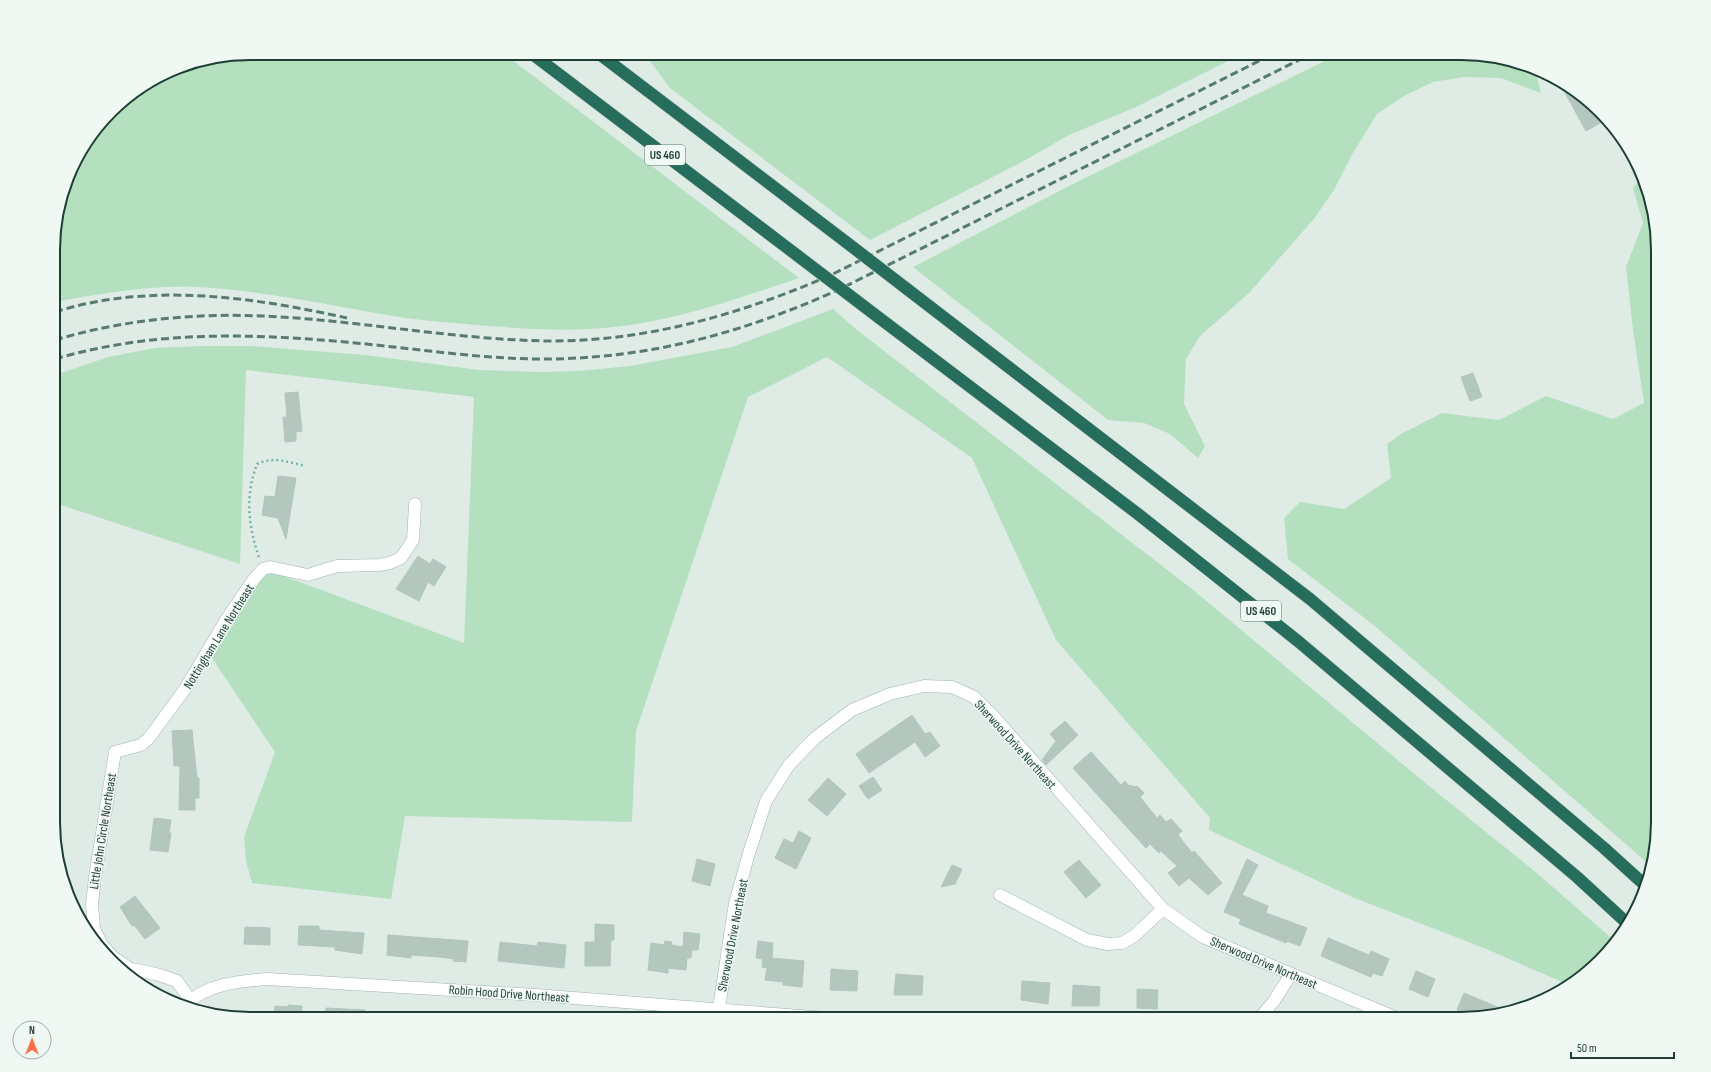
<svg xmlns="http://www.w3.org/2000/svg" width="1711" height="1072" viewBox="0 0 1711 1072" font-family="'Sofia Sans Condensed',sans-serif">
	<rect width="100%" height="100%" fill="#dfece6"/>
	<!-- green -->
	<path fill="#b5e0bf" d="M250,53h253l296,225c-68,23 -137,48 -210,51 -37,2 -76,-1 -113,-4 -28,-3 -56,-4 -83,-9 -66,-11 -128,-25 -195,-29 -48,-2 -96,6 -143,15v-77l18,-62 47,-61 55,-34z
		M644,53h600l-110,55 -65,27 -47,27 -152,78 -200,-152z
		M1341,53h120l63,10 11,6 6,24 -40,-15 -37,-1 -31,5 -29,14 -27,18 -24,39 -19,37 -21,30 -64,73 -49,43 -14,23 -2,45 21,42 -7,12 -28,-24 -26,-11 -36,-3 -195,-153 162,-84z
		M1642,177l9,22 7,39v596l-7,32 -275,-239 -88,-68 -4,-41 16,-16 44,7 47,-31 -4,-34 14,-10 41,-21 57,7 47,-24 67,23 31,-16 -11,-73 -7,-63 17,-44 -10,-35z
		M833,309l24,21 335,259 237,197 103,83 84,73 -25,28 -22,15 -85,-37 -132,-51 -143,-67 1,-12 -154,-178 -84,-182 -145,-101 -79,40 -112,334 -4,91 -227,-6 -14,83 -139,-16 -6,-22 -2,-24 31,-85 -63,-94 49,-80 5,-5 7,-1 191,71 10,-246 -228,-27 -6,194 -185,-61v-128l53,-18 47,-9 46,-2h51l114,9 113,15 62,2 37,-1 52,-5 102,-19z"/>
	<!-- building -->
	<path fill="#b4c7bf" stroke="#b1c6bd" d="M1558,80l12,6 22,18 10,18 -16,9z
		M1473,373l9,24 -12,4 -9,-24z
		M298,392l4,39 -6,1v9l-11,1 -2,-25h4l-2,-24z
		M278,476l18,2 -10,61 -8,-21 -16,-3 3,-19 10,1z
		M418,556l12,8 3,-5 13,8 -12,19 -6,-4 -9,19 -23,-12z
		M912,715l13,19 5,-2 10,14 -15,11 -10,-15 -46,31 -13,-19z
		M1065,721l13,14 -32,30 -4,-5 14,-19 -6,-7z
		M192,730l5,48h2v20h-4v12h-16l1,-44h-6l-2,-35z
		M1091,752l30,33 4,-4 3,4 7,2 2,-1 7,7 -4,4 17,21 3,-3 6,7 5,-3 11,12 -4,4 14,18 2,-2 28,32 -14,12 -19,-17 -10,8 -11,-13 9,-7 -16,-15 -2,2 -9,-9 -4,4 -73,-80z
		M873,777l9,13 -14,9 -9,-13z
		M828,778l18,16 -19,22 -19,-16z
		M154,818l17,2 -2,13h2l-3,19 -18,-2z
		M799,831l12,7 -15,31 -21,-11 9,-19 9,4z
		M697,859l18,5 -5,22 -18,-5z
		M1247,859l11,6 -16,30 26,11 -2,7 41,15 -7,18 -13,-5 -1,2 -47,-19 2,-5 -17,-7z
		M1079,860l22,25 -15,13 -22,-26z
		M952,865l10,4 -7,15 -14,3z
		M135,896l25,32 -15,11 -11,-14 -2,1 -12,-19z
		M595,924l19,1v15h-3l-1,26h-25v-24h10z
		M299,926h20v4l45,3 -2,21 -27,-4v-3l-37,-2z
		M245,927l25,1v17l-26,-1z
		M684,932l16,2 -2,16h-6l-1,8h-4l-1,12 -18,-2v5l-20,-3 3,-27 13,2 1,-4 7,1 -1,3 12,2z
		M388,935l80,6 -2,21 -13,-1 1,-2 -14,-2 -29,-2v3l-24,-3z
		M1328,938l41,17 2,-4 18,8 -7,17 -9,-3 -2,4 -50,-21z
		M758,941l15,2 -1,15 32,3 -2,26 -19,-2v-3l-18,-2 2,-12 -5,-1 1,-8 -7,-1z
		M500,942l37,4 1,-4 28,3 -2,23 -66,-7z
		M831,969l27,2 -1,20 -27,-1z
		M1416,971l19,8 -7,18 -19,-8z
		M896,974l27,2 -1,19h-28z
		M1022,981l28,2 -2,21 -27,-4z
		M1073,985l27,2 -1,19h-27z
		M1137,989l21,1 -1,19 -20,-1z
		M1464,993l31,13 15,7 -36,5 -11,-4 -6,-4z
		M288,1005l14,1 -1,13h-27l1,-13 13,1z
		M326,1008l39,2v9h-40z"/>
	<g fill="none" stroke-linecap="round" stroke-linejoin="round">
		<defs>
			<path id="minor" d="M1000,895l87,45 21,4 14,-1 12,-7 29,-27
				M190,1000l-13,-19 -21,-7 -25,-5 -17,-11 -12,-13 -8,-16 -2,-25 3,-27 20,-125 26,-7 8,-7 36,-49 41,-69 28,-41 9,-10 7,-2 38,8 29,-9 42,-1 11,-2 11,-5 12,-18 2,-36
				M185,1005c21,-21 55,-24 82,-26l269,16 303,24
				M719,1008l16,-105 14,-50 17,-52 23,-36 26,-27 37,-28 38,-16 34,-8 28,1 22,10 21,21 168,191 40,28 196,82
				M1259,1019l15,-18 17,-27"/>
			<path id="highway" d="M531,53l267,203
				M598,53l248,189
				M907,289l403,310 294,249 43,39
				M878,317l260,197 161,128 278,235 51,47"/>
		</defs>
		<!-- minor casing -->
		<use href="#minor" stroke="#a1b4ad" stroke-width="13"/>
		<!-- highway casing -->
		<use href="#highway" stroke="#c0c9c6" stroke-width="13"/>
		<!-- path -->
		<path stroke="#7cb3a0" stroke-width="2.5" stroke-dasharray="2 3" stroke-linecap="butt" d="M259,557c-11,-31 -14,-62 -2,-93 16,-8 31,-2 48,2"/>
		<!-- minor -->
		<use href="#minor" stroke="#fff" stroke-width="12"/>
		<!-- highway -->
		<use href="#highway" stroke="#276d5c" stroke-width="12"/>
		<!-- rail -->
		<path stroke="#587a70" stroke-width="3" stroke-dasharray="8 4" stroke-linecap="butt" d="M55,312c95,-30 197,-15 292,6
			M55,340c67,-20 138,-27 207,-24 97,4 192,24 289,25 98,0 190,-27 280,-66l444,-222
			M55,359c96,-28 190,-26 290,-17 69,6 138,18 207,17 104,-2 192,-27 286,-69l475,-237"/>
		<defs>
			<path id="highway-bridge" d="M846,242l61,47
				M798,256l80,61"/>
		</defs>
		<!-- highway-bridge casing -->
		<use href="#highway-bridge" stroke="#c0c9c6" stroke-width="13" stroke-linecap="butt"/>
		<!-- highway-bridge -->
		<use href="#highway-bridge" stroke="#276d5c" stroke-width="12"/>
	</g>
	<g text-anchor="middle" stroke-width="3" stroke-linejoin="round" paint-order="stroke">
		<!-- shield labels -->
		<g fill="#f0f8f4" stroke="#5d766e" stroke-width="1">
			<rect x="645" y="145" width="40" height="20" rx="3"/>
			<rect x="1241" y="601" width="40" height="20" rx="3"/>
		</g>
		<g font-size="12" font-weight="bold" fill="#1e3e34">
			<text x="665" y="159">US 460</text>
			<text x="1261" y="615">US 460</text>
		</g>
		<!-- street labels -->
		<g font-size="13" fill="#1e3e34" stroke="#f0f8f4">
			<text transform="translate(218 636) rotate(-58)" y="5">Nottingham Lane Northeast</text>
			<text transform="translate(1016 744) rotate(48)" y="5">Sherwood Drive Northeast</text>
			<text transform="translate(102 831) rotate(-81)" y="5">Little John Circle Northeast</text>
			<text transform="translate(732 935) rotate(-79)" y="5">Sherwood Drive Northeast</text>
			<text transform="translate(1264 962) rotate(23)" y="5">Sherwood Drive Northeast</text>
			<text transform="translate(509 993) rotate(4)" y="5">Robin Hood Drive Northeast</text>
		</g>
	</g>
	<!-- crop -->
	<path d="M0 0H1711V1072H0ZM250 60H1461A190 190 0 0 1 1651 250V822A190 190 0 0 1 1461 1012H250A190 190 0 0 1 60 822V250A190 190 0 0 1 250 60Z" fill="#f0f8f4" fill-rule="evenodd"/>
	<path fill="none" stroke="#1e3e34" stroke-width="2" d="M250 60H1461A190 190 0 0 1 1651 250V822A190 190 0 0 1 1461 1012H250A190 190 0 0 1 60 822V250A190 190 0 0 1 250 60Z"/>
	<!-- north arrow -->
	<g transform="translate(32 1040)"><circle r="19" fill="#f0f8f4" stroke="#9caea7"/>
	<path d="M0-3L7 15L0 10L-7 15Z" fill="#ff714a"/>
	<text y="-6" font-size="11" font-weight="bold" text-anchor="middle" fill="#1e3e34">N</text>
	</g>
	<!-- scale -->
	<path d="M1571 1052v6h103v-6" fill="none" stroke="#1e3e34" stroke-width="2"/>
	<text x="1577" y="1052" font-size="12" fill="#1e3e34" stroke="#f0f8f4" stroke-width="3" paint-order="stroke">50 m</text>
</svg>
